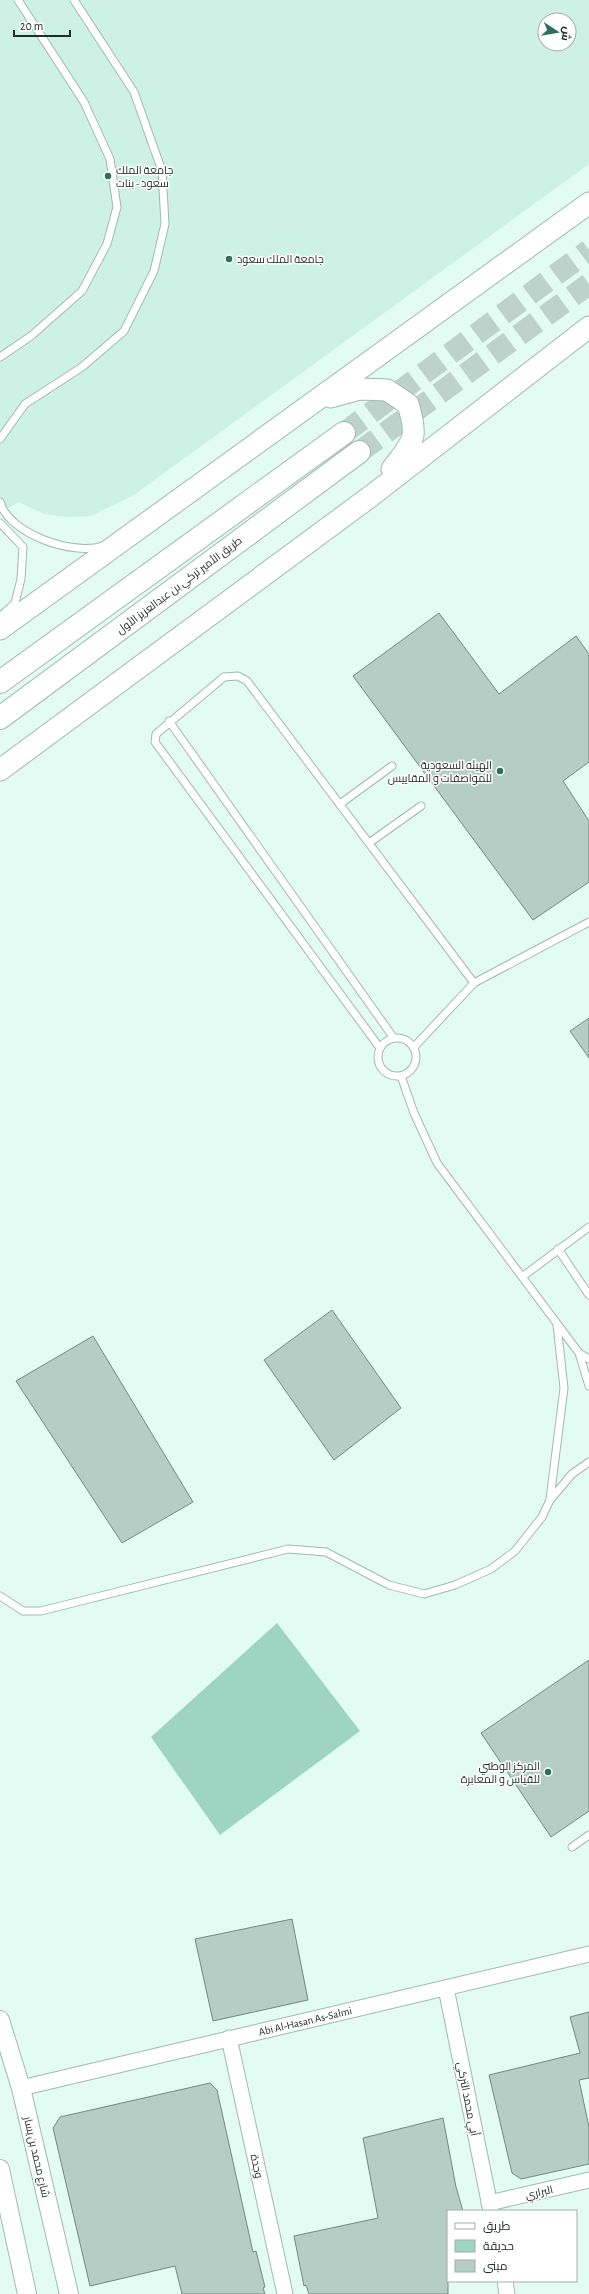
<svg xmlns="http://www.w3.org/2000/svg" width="589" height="2294" viewBox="0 0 589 2294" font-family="'Alegreya Sans',Cairo,sans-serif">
	<rect width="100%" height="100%" fill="#e2fcf3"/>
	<!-- built -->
	<path fill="#cef1e5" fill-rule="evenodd" d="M0,0h589v164l-455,331 -43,21 -25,1 -22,-3 -26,-12 -18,12zM545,20h24v24h-24z"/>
	<!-- green -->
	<path fill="#9dd4c2" d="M277,1623l83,108 -140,104 -69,-98z"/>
	<!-- building -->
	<path fill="#b5cec5" stroke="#718981" d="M439,613l60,81 77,-58 13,18v108l-26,19 26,40v61l-56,38 -180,-244z
		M589,1018v40l-19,-27z
		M332,1310l69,98 -67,52 -70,-100z
		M93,1336l100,166 -71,41 -106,-162z
		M589,1660v151l-38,26 -70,-104z
		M292,1919l16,81 -95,21 -18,-82z
		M589,2012v66l-10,2 10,47v37l-68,15 -9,-6 -23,-98 91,-22 -10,-36z
		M210,2083l7,7 36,162 3,-1 9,36 -2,1 2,6h-83l-7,-28 -85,20 -37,-158 7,-11z
		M443,2118l13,69 7,24h-15v83h-139l-3,-9 -2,1 -10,-50 84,-18 -15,-80z"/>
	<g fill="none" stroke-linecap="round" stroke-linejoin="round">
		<!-- primary-tunnel -->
		<path stroke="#bcd2cb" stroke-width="22" stroke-dasharray="22 11" stroke-linecap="butt" d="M344,433l245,-183
			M359,452l230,-168"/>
		<defs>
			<path id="service" d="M0,357l31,-21 51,-45 25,-47 10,-37 -7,-48 -26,-57 -66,-102
				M0,439l25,-35 57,-37 42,-36 30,-60 11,-47 -3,-53 -28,-79 -60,-92
				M0,502c9,32 73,54 103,44
				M0,523l23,24 -2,32 -6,24 -15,14
				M169,721l224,316
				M340,804l52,-38
				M369,843l52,-37
				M378 1057a19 19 0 1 1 38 0a19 19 0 1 1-38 0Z
				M414,1047l60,-64 115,-61
				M380,1048l-225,-306 1,-8 68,-57 14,-1 9,5 227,302
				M401,1076l13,37 23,50 142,190 10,33
				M558,1249l31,46
				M522,1277l67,-50
				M579,1353l10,6
				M550,1499l14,-111 -7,-63
				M0,1596l23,15h18l247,-62 38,3 63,33 35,9 31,-9 36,-16 24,-18 27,-34 8,-17 22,-26 17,-12
				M572,1847l17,-12"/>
			<g id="minor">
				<path d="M446,1988l45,223"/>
				<path d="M229,2038l56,256"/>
				<path id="s1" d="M21,2088l568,-134"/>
				<path d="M489,2203l100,-23"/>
				<path d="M505,2281l2,13"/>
			</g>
			<path id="tertiary" d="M0,2020l21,68 48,206
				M0,2169l27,125"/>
			<path id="secondary" d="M331,397l29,-8 27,1 21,14c11,36 5,37 -16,65
				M0,629l589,-426
				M0,770l371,-274 218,-169"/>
			<path id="primary" d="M0,682l344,-249
				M0,718l359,-266"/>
		</defs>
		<!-- service casing -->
		<use href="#service" stroke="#a0b9b1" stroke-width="9"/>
		<!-- minor casing -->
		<use href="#minor" stroke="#a0b9b1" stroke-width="17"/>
		<!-- tertiary casing -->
		<use href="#tertiary" stroke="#a0b9b1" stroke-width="20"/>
		<!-- secondary casing -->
		<use href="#secondary" stroke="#a0b9b1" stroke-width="23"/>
		<!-- primary casing -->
		<use href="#primary" stroke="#a0b9b1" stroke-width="24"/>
		<!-- service -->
		<use href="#service" stroke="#fff" stroke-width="7"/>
		<!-- minor -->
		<use href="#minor" stroke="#fff" stroke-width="15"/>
		<!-- tertiary -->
		<use href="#tertiary" stroke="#fff" stroke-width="18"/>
		<!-- secondary -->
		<use href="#secondary" stroke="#fff" stroke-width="21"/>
		<!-- primary -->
		<use href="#primary" stroke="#fff" stroke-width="22"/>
	</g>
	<!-- markers -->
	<g fill="#2d6e5d" stroke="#fff" stroke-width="1.5">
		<circle cx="108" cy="176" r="4"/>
		<circle cx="229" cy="259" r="4"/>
		<circle cx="500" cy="771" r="4"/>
		<circle cx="548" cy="1772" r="4"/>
	</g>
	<g text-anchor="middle" stroke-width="3" stroke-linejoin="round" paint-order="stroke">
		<!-- poi labels -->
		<g font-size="11" fill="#222c29" stroke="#fff" text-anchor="start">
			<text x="116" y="174">جامعة الملك<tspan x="116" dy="13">سعود - بنات</tspan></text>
			<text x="237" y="263">جامعة الملك سعود</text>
			<text x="492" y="769" text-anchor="end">الهيئه السعودية<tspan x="492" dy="13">للمواصفات و المقاييس</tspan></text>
			<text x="540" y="1770" text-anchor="end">المركز الوطني<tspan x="540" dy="13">للقياس و المعابرة</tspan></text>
		</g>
		<!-- street labels -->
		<g font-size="11" fill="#222c29" stroke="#fff">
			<text transform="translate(179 585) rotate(-37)" y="4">طريق الأمير تركي بن عبدالعزيز الأول</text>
			<text dy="4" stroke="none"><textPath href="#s1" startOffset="292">Abi Al-Hasan As-Salmi</textPath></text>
			<text transform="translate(468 2099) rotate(79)" y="4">أبي محمد التركي</text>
			<text transform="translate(37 2157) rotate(77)" y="4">شارع محمد بن يسار</text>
			<text transform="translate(257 2166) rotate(78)" y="4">وجدة</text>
			<text transform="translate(539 2192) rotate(-13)" y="4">البراري</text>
		</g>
	</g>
	<!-- legend -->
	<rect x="447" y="2210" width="130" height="72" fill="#ffffff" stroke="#a7aba9"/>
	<rect x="455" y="2223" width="20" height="6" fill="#ffffff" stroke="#a7aba9"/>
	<text x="483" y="2230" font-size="12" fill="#222c29">طريق</text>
	<rect x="455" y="2240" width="20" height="12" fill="#9dd4c2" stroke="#a7aba9"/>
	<text x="483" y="2250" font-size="12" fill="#222c29">حديقة</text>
	<rect x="455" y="2260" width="20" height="12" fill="#b5cec5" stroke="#a7aba9"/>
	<text x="483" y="2270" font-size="12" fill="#222c29">مبنى</text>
	<!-- north arrow -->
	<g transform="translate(557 32) rotate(102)"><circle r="19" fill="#ffffff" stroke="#a7aba9"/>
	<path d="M0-3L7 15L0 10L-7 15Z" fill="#2d6e5d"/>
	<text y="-6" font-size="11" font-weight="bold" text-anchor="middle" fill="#222c29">ش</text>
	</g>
	<!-- scale -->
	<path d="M14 30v6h56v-6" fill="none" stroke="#222c29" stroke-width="2"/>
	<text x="20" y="30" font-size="12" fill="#222c29" stroke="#ffffff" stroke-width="3" paint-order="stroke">20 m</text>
</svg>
